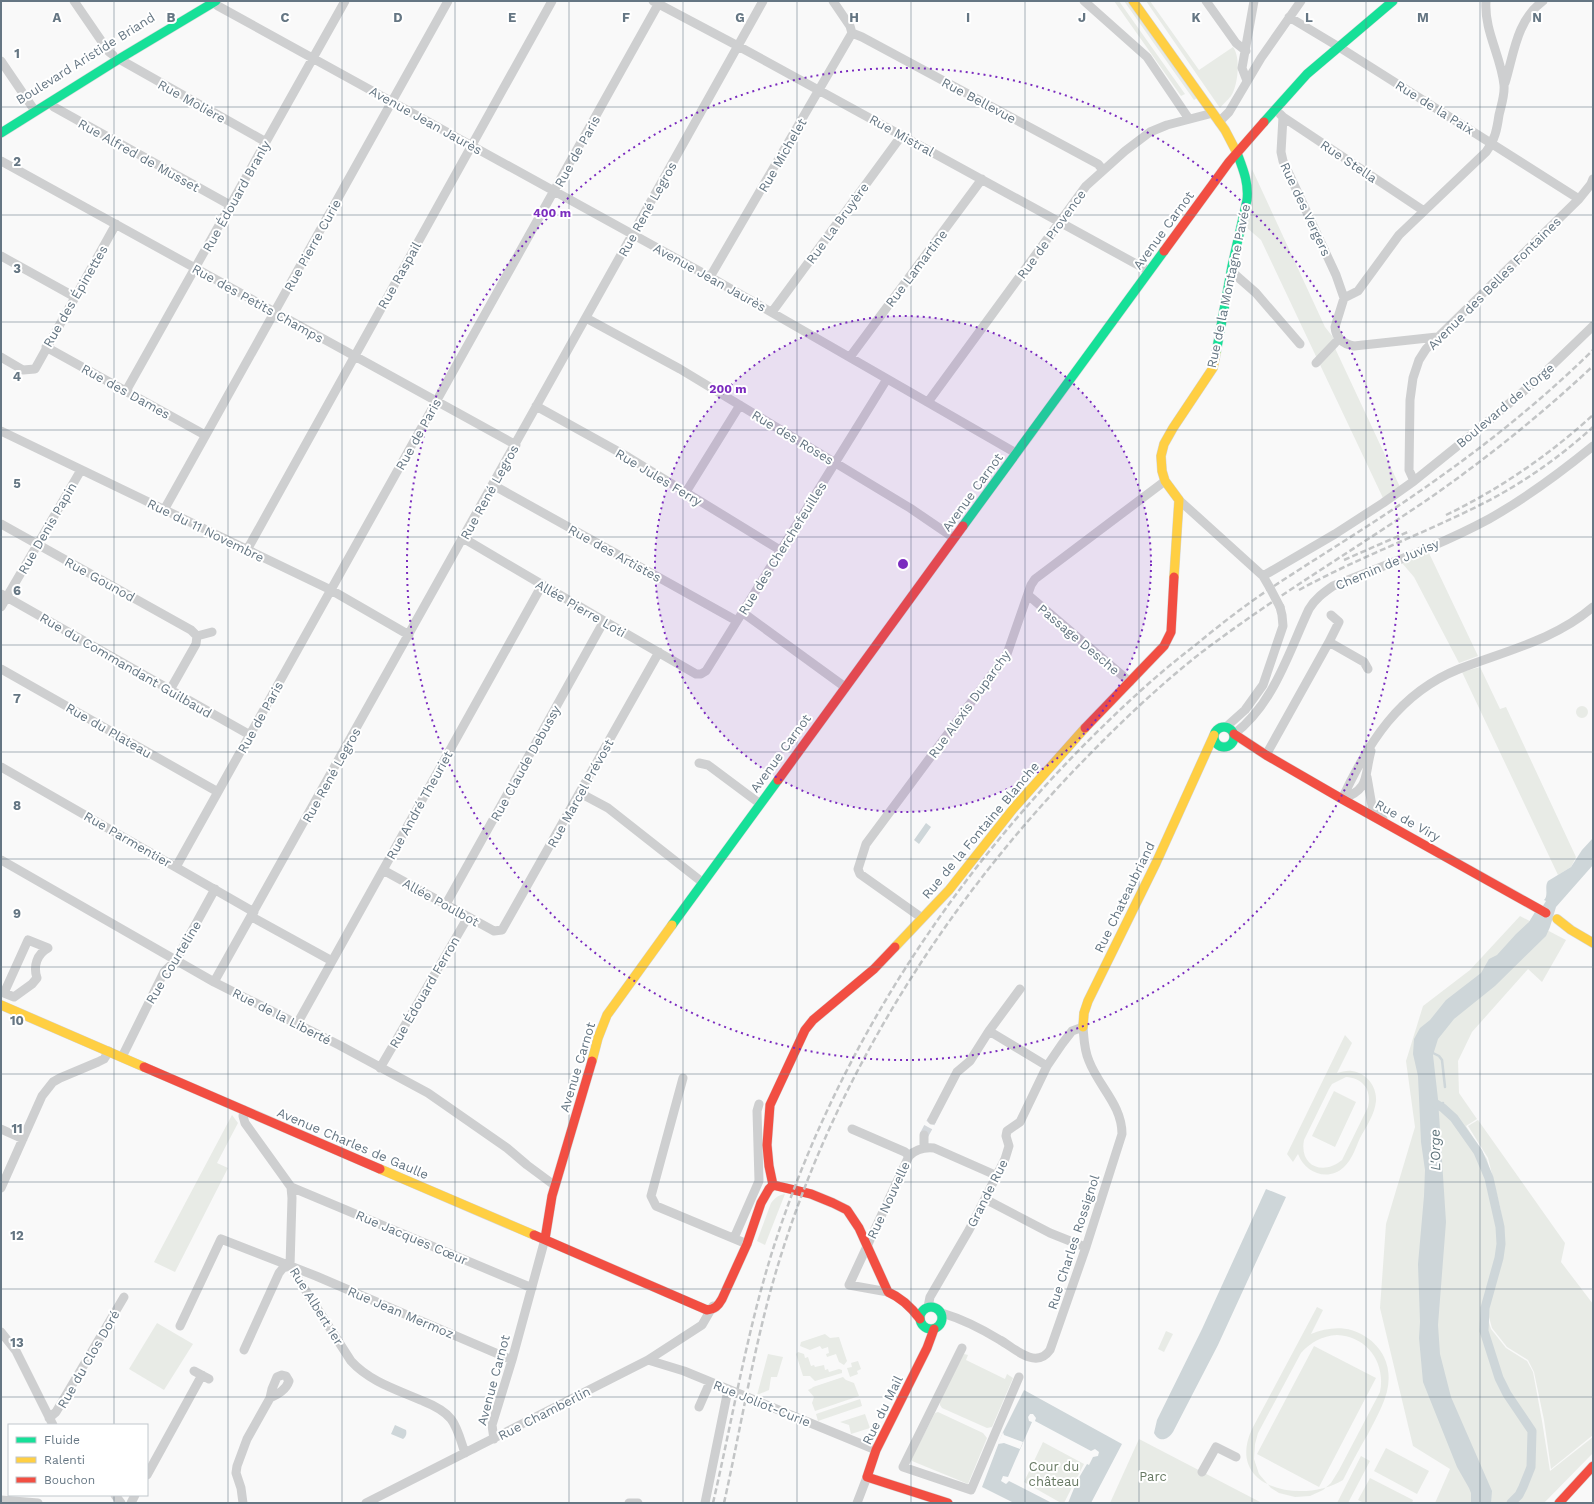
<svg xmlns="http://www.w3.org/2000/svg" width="1594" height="1504" viewBox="0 0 1594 1504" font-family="'Work Sans',sans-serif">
	<rect width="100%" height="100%" fill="#f9f9f9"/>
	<!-- green -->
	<path fill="#e8ebe6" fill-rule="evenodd" d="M1114,1h5l66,93 -4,2z
		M1124,1h5l68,97 -3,2z
		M1146,1h4l49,69 34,-23c8,10 5,39 -2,49 -3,4 -8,8 -11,12z
		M1252,169l73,158 12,15 -3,4 66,141 -17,11 -122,-258 -15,-13c3,-11 7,-21 7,-32 -1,-9 -3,-17 -1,-26z
		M1428,551l50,105 -19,7 -45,-86 -12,-14z
		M1480,667l20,42 6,-2 70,150 -5,10 -13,8 -96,-203z
		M1576 712a6 6 0 1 1 12 0a6 6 0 1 1-12 0Z
		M1520,916l46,24 -24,42 -14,-13 -56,63 -14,29 1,32 18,26 -11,7 21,33 13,53 1,32 -2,23 -14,43 6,19 15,19 21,13 6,11 9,49 8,50 43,-34v16l-49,50h-109l15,-34 -37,-23 -33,-138 6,-84 29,-97 -9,-66 17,-55 47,-36z
		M1345,1035l7,8 -15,30c5,-1 10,-3 15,-2 15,2 25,16 24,30 -1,13 -10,26 -16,37 -4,9 -8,22 -16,29 -16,15 -39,6 -46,-13l-5,8 -6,-8zM1346,1077c17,1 26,13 22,30l-26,53c-19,16 -43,6 -38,-20l25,-51 3,-5z
		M1334,1091l22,11 -21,45 -23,-11z
		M232,1115l6,8 -21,40 11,5 -53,104 -21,-10z
		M1478,1120l87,123 -4,19 32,42v131l-42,34 -7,-49 -10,-48 -6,-12 -21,-13 -15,-19 -5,-18 13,-43 3,-23 -2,-33 -13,-53 -20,-32z
		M785,1194l-20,51 -8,-4 14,-38c4,-5 7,-8 14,-9z
		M1317,1307l6,3 -12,24c18,-7 37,-9 55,3 8,5 14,12 18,20 13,28 -4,53 -16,77 -9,15 -17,30 -25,46 -38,24 -119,10 -91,-51zM1337,1335c30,1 49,28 43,57l-41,78 -8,13 -8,7 -13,6 -15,1 -16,-4 -8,-5 -12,-14 -5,-15 1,-15 3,-11 43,-80c10,-11 21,-17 36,-18z
		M157,1323l36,21 -29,46 -35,-21z
		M1166,1331l7,3 -9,18 -6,-3z
		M825,1334l5,4 9,-1 8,24 -3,4 -5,-3 -3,-8 -9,3 -1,-3 3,-1 -1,-6 -6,2 -2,-3 -10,4 -10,-4 1,-4z
		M1314,1346l62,32 -57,109 -62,-33z
		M798,1352l6,2 1,4 3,-1 3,9 3,-1 1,2 9,-2 1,5 3,-1 1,3 10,-3 3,1v3l-27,8 -5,-5h-7l-7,-22z
		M768,1354l15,3 -6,20h-6l-2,13 -12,5z
		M964,1354l4,1 -2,5 39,19 2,-5 6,4 -21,49 -5,1 -45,-20 -2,-3v-5z
		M858,1361l3,8 -4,2 1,3 -8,3 -3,-9 5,-1 -1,-4z
		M843,1377l3,3 8,3 5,13 -44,15 -3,-8 2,-6 -6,-7 4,-2 1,-1z
		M860,1399l2,7 -44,15 -2,-7z
		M938,1412l45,21 4,5 -19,46 -56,-23 -1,-2 24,-46z
		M865,1414l5,14 -19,6 -2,-9 -9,-3z
		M1139,1439l123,64h-152z
		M1043,1442l41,22 -20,39h-3l-37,-21z
		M1386,1448l43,23 -12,23 -43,-23z
		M1361,1456l9,5 -22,42h-11z
		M1370,1478l43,22 -1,3h-48l-6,-3z"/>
	<!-- water -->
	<path fill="#ced6d9" d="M926,823l5,4 -12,17 -5,-4z
		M1593,838v27l-37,42 -6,20 -4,9 -51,50 -41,33 -16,20 -5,16 5,44 8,123 -8,103 2,29 11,43 41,94 -1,12h-20v-10l-2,-5 -12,-21 -34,-85 -4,-44 1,-16 -2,-58 6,-68 1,-26 -4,-28 -3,-66 -5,-22 1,-15 6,-11 10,-8 16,-20 35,-27 8,-14 8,-4 19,-21 13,-12 9,-15 3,2 5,-8 -2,-1c5,-5 0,-13 4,-19l23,-14 11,-17z
		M1266,1189l20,8 -68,148 -45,87c-5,8 -14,11 -19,1l3,-13 45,-91z
		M1024,1390l98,54 -31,59h-23l9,-22 10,-17 2,1 4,-8 5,-1 1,-4 -4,-3 -4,2 -56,-30 1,-3 -3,-4h-3l-2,3 1,4 3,1 -24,55 -5,-1 -2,5 5,3 3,-3 43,22h-38l-32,-16 21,-55z
		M395,1425l11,5c1,4 0,7 -3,9l-12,-5z"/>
	<!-- pier -->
	<path fill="#f9f9f9" d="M1003,1432l1,3 19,7 -3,7 -16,-6 -6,1z"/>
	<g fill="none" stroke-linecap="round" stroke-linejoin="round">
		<!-- stream -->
		<path stroke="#ced6d9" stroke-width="2.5" d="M1431,1052l8,4 3,4 3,27
			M1443,1108v-5"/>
		<!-- canal -->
		<path stroke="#ced6d9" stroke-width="9" d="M1433,1102l10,6 11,10 24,34 11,26 11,49 1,17 -2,14 -14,50 -1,23 15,47 8,16 25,37 -1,36 -8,20 -4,8 -8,8"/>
		<!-- street-tunnel -->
		<path stroke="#d4d8dc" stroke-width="9" stroke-dasharray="9 4.5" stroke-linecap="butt" d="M924,1135l8,-15"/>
		<defs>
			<path id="fast" d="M1264,122l43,-48 86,-73
				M1,133l118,-74 97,-58
				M1216,353l16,-87 15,-66c2,-17 -4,-31 -10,-47
				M963,526l201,-275
				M1214 737a10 10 0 1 1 20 0a10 10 0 1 1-20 0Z
				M672,925l106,-145
				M920 1318a11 11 0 1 1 22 0a11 11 0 1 1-22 0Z"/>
			<path id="slow" d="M1133,1l92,129 12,23
				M1174,577l5,-77 -14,-19 -3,-10 -1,-15 3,-12 9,-16 40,-60 3,-15
				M1557,919l14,11 22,13
				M895,947l54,-57 64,-81 72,-81
				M1,1005l143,62
				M1083,1027l1,-14 4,-12 68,-138 58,-128
				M592,1061l6,-23 9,-23 65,-90
				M380,1169l154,66"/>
			<path id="jam" d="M1164,251l65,-89 35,-40
				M1085,728l79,-82 7,-14 3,-55
				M1234,734l32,21 76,44 204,114
				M778,780l185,-254
				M144,1067l236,102
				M773,1185l-4,-19 -2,-21 3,-40 35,-75 8,-10 61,-51 21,-22
				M773,1185l38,9 22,9 14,7 12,18 29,64c14,6 23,15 32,27
				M534,1235l173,75c8,-1 11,-4 15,-11l25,-55 14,-41 8,-14 4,-4
				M545,1239l7,-43 40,-135
				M934,1329l-7,19 -51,102 -9,27 81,26
				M1559,1503l34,-37"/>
		</defs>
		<!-- fast casing -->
		<use href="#fast" stroke="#d5d6d7" stroke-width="10"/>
		<!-- slow casing -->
		<use href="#slow" stroke="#d5d6d7" stroke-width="10"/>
		<!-- jam casing -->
		<use href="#jam" stroke="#d5d6d7" stroke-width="10"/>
		<!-- street -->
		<path stroke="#cecfd0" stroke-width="9" d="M74,1l35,51 4,3
			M212,1l6,5 492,271 306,176
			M653,1l85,45 411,225
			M833,1l17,25 2,7
			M1084,1l63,56 42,62
			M1206,1l30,42 10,8
			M1289,17l50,30 240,152
			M852,33l10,4 236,127 5,6
			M119,59l147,83
			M1,61l34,50
			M1247,81l-5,-13 12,-67
			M1505,83c9,-29 11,-62 38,-82
			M50,103l4,4 176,98
			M1280,114l3,3 141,94
			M1283,117l-2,35 2,9 53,114 8,23
			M1219,122l10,-10 32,-54 40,-57
			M1,161l515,284
			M1,256l74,41
			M1231,271l25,22 44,51
			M710,277l142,-244
			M772,312l130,-177
			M586,318l94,51 230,139 44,30
			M1437,337l-83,9c-11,-2 -18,-8 -19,-19l9,-29 14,-7 41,-56 87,-83c9,-12 11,-23 13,-37 2,-9 6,-20 5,-30 -3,-29 -20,-54 -18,-84
			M46,347l159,88
			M1,357l22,13 12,-1 81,-145
			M850,357l132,-178
			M1316,363l19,-20
			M126,391l219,-390
			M928,402l158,-216 39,-35 25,-19 17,-7 46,-12
			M536,406l92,51 152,93
			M1,431l330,159 78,45
			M1414,481l-5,-11 1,-70 3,-22 6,-18 7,-11 153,-150 12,-15 2,-5
			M493,485l244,136
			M686,492l54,-87
			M1179,500l84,76 7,12
			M164,510l284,-509
			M1,524l190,106 6,6 -1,8 -26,46
			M463,538l141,83 92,53h5l5,-3 181,-292
			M247,550l305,-549
			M1263,576l72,-42 48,-31 31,-22 72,-58 52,-44 55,-53
			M1,594l249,141
			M1028,595l102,87
			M1,607l80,-137
			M742,612l103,75
			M197,636l15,-4
			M1329,642l10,-20 -8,-7
			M1,669l217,123
			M1226,727l19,-17 18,-25 20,-59 -1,-11 -2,-8
			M1234,734c40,-30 55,-83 75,-125 6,-10 14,-16 24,-23 52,-21 106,-40 156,-67 37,-21 71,-46 104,-73
			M1266,755l63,-113 35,20 4,7
			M699,763l9,2 51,38
			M1,767l253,145
			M1367,777l5,29 11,13
			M580,793l28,15 94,74
			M1342,799c26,-56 57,-106 117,-130 46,-18 96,-29 134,-62
			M1342,799c29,-10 22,-24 29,-48
			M1,860l213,122 125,63 89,48 79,55 20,17 27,20
			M176,867l484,-866
			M383,870l111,61 8,-1 157,-278
			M446,904l158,-283
			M252,917l80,44
			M922,918l-62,-44 -2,-5 8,-25 141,-190 24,-69 4,-6 130,-98
			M28,940l20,8c-11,6 -15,18 -11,30l-5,6 -18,13 -10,-4z
			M214,982l549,-981
			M297,1024l245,-439
			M989,1031l58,35
			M122,1057l42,-85 12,-12 39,-71
			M380,1068l88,-151
			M683,1078l-32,118 5,10 91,38
			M244,1110l-1,6 2,7 46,64 1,11 -2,68 61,95c19,21 47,29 72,40 10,4 21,9 28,18 7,9 10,23 14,34
			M932,1120l25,-48 13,-11 19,-30 31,-42
			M1,1129l22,10
			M852,1129l53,23 4,4
			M924,1135v13
			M291,1187l241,101
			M1,1188l41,-92 11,-14 7,-4 38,-16 6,-3 5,-8
			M985,1199l65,34 30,12 6,2
			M734,1238l25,-57 -2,-70 2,-7
			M888,1292l-39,-7 60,-129c7,-7 15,-9 25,-8l59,26
			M928,1307l2,-10 39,-67 36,-71 4,-13 -3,-10 1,-5 13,-9 27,-56 15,-22 10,-13 11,-4c1,11 1,23 6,34 10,26 33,44 33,73l-36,113 -36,103c-5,7 -12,10 -21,7 -10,-3 -20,-12 -29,-17 -18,-11 -38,-21 -58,-27
			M180,1326l41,-87 95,37 196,84
			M1,1332l15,19 37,74
			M962,1348l-59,119 68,23 48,-113
			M244,1350l35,-77 4,-5 7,-2
			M648,1360l36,11 192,79
			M194,1371l15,8
			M699,1407l11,-25
			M49,1418l7,-6 68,-115
			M494,1439l-2,-14 20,-65 33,-121
			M1202,1472l14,-25 20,10
			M147,1475l55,-100
			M115,1495l6,8
			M1,1500l37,3
			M131,1503l4,-8
			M243,1503l-2,-15 -5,-15 1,-7 10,-27 23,-41 2,-9 5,-12 5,-2 4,1 3,5c-3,9 -11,13 -19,17
			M366,1503l282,-143 54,-35 11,-19
			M629,1503h9
			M705,1503l23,-113
			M857,1503l10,-26"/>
		<!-- fast -->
		<use href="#fast" stroke="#16e098" stroke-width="9"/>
		<!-- slow -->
		<use href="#slow" stroke="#ffcf43" stroke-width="9"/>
		<!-- jam -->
		<use href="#jam" stroke="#f24e42" stroke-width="9"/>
		<!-- rail -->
		<path stroke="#c3c5c6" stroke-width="2.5" stroke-dasharray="6 3" stroke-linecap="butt" d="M1446,515c54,-26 103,-60 147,-100
			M1344,560l66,-29
			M1299,590c60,-33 124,-56 185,-87 39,-20 76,-46 109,-76
			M713,1503c20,-86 34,-173 61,-257 61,-190 172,-362 312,-503 34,-34 69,-67 107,-96 23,-19 47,-38 72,-55 42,-28 85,-54 127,-82 71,-47 140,-100 201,-160
			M724,1503c19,-85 32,-171 59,-254 59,-185 169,-354 303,-491 37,-38 75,-74 116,-106 75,-57 157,-105 235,-159 55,-39 107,-81 156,-127"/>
		<!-- street-bridge -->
		<path stroke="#cecfd0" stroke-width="9" d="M1270,588l10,19"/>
	</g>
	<!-- grid -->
	<path fill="none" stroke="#657683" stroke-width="1" stroke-opacity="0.55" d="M114,1v1424M228,1v1502M342,1v1502M455,1v1502M569,1v1502M683,1v1502M797,1v1502M911,1v1502M1025,1v1502M1139,1v1502M1252,1v1502M1366,1v1502M1480,1v1502M1,107h1592M1,215h1592M1,322h1592M1,430h1592M1,537h1592M1,645h1592M1,752h1592M1,859h1592M1,967h1592M1,1074h1592M1,1182h1592M1,1289h1592M1,1397h1592M114,1495v8"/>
	<!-- distance rings -->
	<circle cx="903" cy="564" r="248" fill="#7b2cbf" fill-opacity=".12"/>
	<g fill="none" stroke="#7b2cbf" stroke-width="2" stroke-dasharray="2 4">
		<circle cx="903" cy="564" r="248"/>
		<circle cx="903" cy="564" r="496"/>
	</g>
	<g text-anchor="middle" stroke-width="4" stroke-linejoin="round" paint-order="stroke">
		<!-- street labels -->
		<g font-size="13" fill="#657683" stroke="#fff">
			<text transform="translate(85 58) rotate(-32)" y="5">Boulevard Aristide Briand</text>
			<text transform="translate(979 100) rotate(28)" y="5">Rue Bellevue</text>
			<text transform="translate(192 101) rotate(29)" y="5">Rue Molière</text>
			<text transform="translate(1435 107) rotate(32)" y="5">Rue de la Paix</text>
			<text transform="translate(426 120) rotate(29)" y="5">Avenue Jean Jaurès</text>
			<text transform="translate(902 135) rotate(29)" y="5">Rue Mistral</text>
			<text transform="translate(577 151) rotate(-61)" y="5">Rue de Paris</text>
			<text transform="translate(139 155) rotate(29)" y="5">Rue Alfred de Musset</text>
			<text transform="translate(782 155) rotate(-60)" y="5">Rue Michelet</text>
			<text transform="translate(1349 161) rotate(34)" y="5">Rue Stella</text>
			<text transform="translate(236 196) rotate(-61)" y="5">Rue Édouard Branly</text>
			<text transform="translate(647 209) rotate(-61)" y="5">Rue René Legros</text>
			<text transform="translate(1306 209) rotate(65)" y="5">Rue des Vergers</text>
			<text transform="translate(837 223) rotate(-54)" y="5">Rue La Bruyère</text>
			<text transform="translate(1163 230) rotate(-54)" y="5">Avenue Carnot</text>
			<text transform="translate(1051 234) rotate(-54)" y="5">Rue de Provence</text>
			<text transform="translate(312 245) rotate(-61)" y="5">Rue Pierre Curie</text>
			<text transform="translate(916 268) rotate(-53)" y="5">Rue Lamartine</text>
			<text transform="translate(399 275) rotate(-61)" y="5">Rue Raspail</text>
			<text transform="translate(710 277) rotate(29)" y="5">Avenue Jean Jaurès</text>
			<text transform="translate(1494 283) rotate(-45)" y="5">Avenue des Belles Fontaines</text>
			<text transform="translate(1228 286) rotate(-78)" y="5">Rue de la Montagne Pavée</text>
			<text transform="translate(75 296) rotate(-60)" y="5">Rue des Épinettes</text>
			<text transform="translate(258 303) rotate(29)" y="5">Rue des Petits Champs</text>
			<text transform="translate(126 391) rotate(29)" y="5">Rue des Dames</text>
			<text transform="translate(1505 405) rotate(-40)" y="5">Boulevard de l'Orge</text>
			<text transform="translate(418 434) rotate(-61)" y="5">Rue de Paris</text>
			<text transform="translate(793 437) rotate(31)" y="5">Rue des Roses</text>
			<text transform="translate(659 477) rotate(31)" y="5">Rue Jules Ferry</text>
			<text transform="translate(489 492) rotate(-61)" y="5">Rue René Legros</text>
			<text transform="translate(972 492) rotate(-54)" y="5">Avenue Carnot</text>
			<text transform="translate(47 528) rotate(-60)" y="5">Rue Denis Papin</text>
			<text transform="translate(206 530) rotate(26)" y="5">Rue du 11 Novembre</text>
			<text transform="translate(782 548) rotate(-58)" y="5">Rue des Cherchefeuilles</text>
			<text transform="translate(615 553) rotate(29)" y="5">Rue des Artistes</text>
			<text transform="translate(1387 564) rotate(-23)" y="5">Chemin de Juvisy</text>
			<text transform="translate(100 579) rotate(29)" y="5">Rue Gounod</text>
			<text transform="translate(581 608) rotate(30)" y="5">Allée Pierre Loti</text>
			<text transform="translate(1079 639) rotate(40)" y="5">Passage Desche</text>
			<text transform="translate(126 665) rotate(30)" y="5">Rue du Commandant Guilbaud</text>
			<text transform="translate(969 704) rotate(-54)" y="5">Rue Alexis Duparchy</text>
			<text transform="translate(260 717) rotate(-61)" y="5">Rue de Paris</text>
			<text transform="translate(109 730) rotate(30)" y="5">Rue du Plateau</text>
			<text transform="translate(780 753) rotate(-54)" y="5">Avenue Carnot</text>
			<text transform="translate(525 763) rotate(-61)" y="5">Rue Claude Debussy</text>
			<text transform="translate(331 775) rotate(-61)" y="5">Rue René Legros</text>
			<text transform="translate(580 793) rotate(-61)" y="5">Rue Marcel Prévost</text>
			<text transform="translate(419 805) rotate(-61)" y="5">Rue André Theuriet</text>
			<text transform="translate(1408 820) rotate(29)" y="5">Rue de Viry</text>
			<text transform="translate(980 830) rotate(-50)" y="5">Rue de la Fontaine Blanche</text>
			<text transform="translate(128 839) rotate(30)" y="5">Rue Parmentier</text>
			<text transform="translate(1124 897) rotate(-64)" y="5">Rue Chateaubriand</text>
			<text transform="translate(441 902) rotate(29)" y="5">Allée Poulbot</text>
			<text transform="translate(173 962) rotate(-59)" y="5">Rue Courteline</text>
			<text transform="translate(424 992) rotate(-60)" y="5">Rue Édouard Ferron</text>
			<text transform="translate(282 1016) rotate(27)" y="5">Rue de la Liberté</text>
			<text transform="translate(577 1067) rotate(-73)" y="5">Avenue Carnot</text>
			<text transform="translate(353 1143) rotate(23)" y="5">Avenue Charles de Gaulle</text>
			<text transform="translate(987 1193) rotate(-63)" y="5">Grande Rue</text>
			<text transform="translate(888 1200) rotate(-65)" y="5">Rue Nouvelle</text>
			<text transform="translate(412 1237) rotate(23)" y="5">Rue Jacques Cœur</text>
			<text transform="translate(1073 1242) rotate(-72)" y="5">Rue Charles Rossignol</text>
			<text transform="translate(317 1306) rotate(58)" y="5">Rue Albert 1er</text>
			<text transform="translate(401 1312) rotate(23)" y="5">Rue Jean Mermoz</text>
			<text transform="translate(88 1359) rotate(-60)" y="5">Rue du Clos Doré</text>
			<text transform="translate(493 1380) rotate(-75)" y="5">Avenue Carnot</text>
			<text transform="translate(762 1403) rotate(22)" y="5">Rue Joliot-Curie</text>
			<text transform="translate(882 1410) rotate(-64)" y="5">Rue du Mail</text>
			<text transform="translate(544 1413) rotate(-27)" y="5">Rue Chamberlin</text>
		</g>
		<!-- park labels -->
		<g font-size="13" fill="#687a64" stroke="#fff">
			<text x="1054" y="1471">Cour du<tspan x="1054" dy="15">château</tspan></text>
			<text x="1153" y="1481">Parc</text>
		</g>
		<!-- water labels -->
		<g font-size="14" font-style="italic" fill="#60757c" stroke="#fff">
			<text transform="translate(1435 1150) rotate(-91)" y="5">L'Orge</text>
		</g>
	</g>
	<g font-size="13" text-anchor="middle" font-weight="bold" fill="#657683" stroke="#fff" stroke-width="4" stroke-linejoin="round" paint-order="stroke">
		<text x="57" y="22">A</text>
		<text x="171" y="22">B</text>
		<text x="285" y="22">C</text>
		<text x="398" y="22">D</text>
		<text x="512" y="22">E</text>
		<text x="626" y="22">F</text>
		<text x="740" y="22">G</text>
		<text x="854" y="22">H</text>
		<text x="968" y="22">I</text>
		<text x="1082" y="22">J</text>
		<text x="1196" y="22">K</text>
		<text x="1309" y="22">L</text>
		<text x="1423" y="22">M</text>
		<text x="1537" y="22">N</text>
		<text x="17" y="58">1</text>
		<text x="17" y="166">2</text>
		<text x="17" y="273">3</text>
		<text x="17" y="381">4</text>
		<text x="17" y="488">5</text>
		<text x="17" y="595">6</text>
		<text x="17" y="703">7</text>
		<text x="17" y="810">8</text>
		<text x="17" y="918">9</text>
		<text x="17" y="1025">10</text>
		<text x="17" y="1133">11</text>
		<text x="17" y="1240">12</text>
		<text x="17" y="1347">13</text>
	</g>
	<circle cx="903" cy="564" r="6" fill="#7b2cbf" stroke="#fff" stroke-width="2"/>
	<g font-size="12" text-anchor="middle" font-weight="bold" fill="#7b2cbf" stroke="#fff" stroke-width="4" stroke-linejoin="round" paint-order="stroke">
		<text x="552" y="217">400 m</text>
		<text x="728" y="393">200 m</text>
	</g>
	<!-- border -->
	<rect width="1594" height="1504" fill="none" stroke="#657683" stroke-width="4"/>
	<!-- legend -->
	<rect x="8" y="1424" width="140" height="72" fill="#ffffff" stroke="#c1c8cd"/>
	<rect x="16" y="1437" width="20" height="6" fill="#16e098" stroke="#c1c8cd"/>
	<text x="44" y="1444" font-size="12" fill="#657683">Fluide</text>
	<rect x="16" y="1457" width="20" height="6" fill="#ffcf43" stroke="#c1c8cd"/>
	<text x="44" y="1464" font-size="12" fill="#657683">Ralenti</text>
	<rect x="16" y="1477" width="20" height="6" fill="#f24e42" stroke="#c1c8cd"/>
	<text x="44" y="1484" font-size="12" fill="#657683">Bouchon</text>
</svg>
